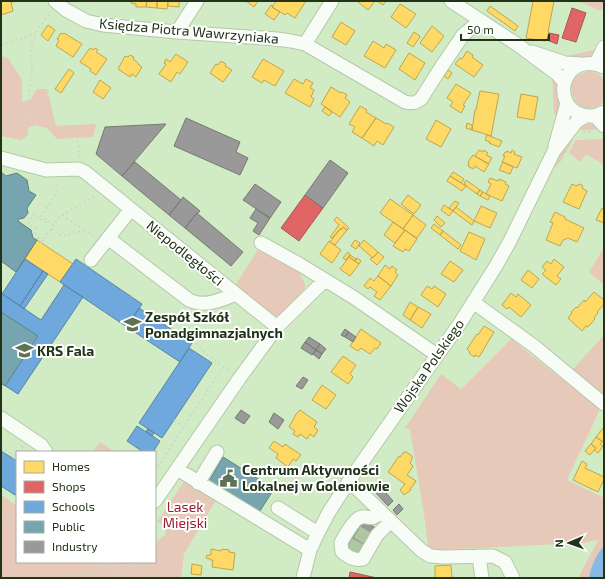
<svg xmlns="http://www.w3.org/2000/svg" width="605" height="579" viewBox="0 0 605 579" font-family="'Exo 2',sans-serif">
	<rect width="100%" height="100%" fill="#d1ebc4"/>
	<!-- green -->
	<path fill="#e7c9ba" d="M578,1h26v4l-3,6z
		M595,50h2l-3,5 -6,4 -27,-2z
		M1,56l7,2 14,22v22l8,-2 7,-11h10l9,37 40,-2 -3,13 -36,2 -10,-11 -12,-3 -7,3v7l-7,5 -20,-4z
		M589,71l8,2 7,6v22c-23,26 -52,-23 -15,-30z
		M552,76c10,12 10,26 5,40l-3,-3z
		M584,124h9l8,4c-8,2 -18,4 -25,0z
		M570,139l3,1 -12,21 -9,9 14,-27z
		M604,139v26l-18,-11 -6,8 -11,-9 7,-13z
		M260,247l38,23 5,10 2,5 -2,11 -20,18 -7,2 -5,-3 -31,-23 -4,-6z
		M604,248v37l-15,-13z
		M604,335v60l-31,-26z
		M511,339l89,70 -33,71 37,18v80h-25v-2l19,-36 -15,3 -148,7 -7,-4 -4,-32 -14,-84 -2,-2h-3l36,-54 20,15z
		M100,442l15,10h-22z
		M185,480l31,20 -32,54 -3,24h-180v-83l16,11v56h138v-19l11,-9 -2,-9 -7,-3z"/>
	<!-- water -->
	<path fill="#88b9e5" d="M604,546v32h-15c2,-12 7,-23 15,-32z"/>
	<!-- homes -->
	<path fill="#ffd966" stroke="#bca74f" d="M1,1h12v1h-2l2,9 -12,4z
		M132,1h15l-1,6h-10v-3l-5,-1z
		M147,1h10v7l-11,-1z
		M157,1h11l-1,8 -10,-1z
		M168,1h11v6l-11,-1z
		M246,1h12l-4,6z
		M276,1h30l-11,17 -8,-5 -2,2 -13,-8z
		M358,1h17l-7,9 -10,-8z
		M377,1h9l-3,4z
		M533,1h21l-6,31 1,1 -2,7 -2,1 -19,-3z
		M400,4l16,10 -10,14 -15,-11z
		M271,5l2,1 -1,1 8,5 -6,8 -9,-6z
		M490,6l28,20 -3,5 -28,-20z
		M341,22l14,9 -9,14 -14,-8z
		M48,25l7,5 -7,11 -7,-6z
		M432,26l12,10 -12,16 -12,-9z
		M414,32l6,4 -1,1h1l-7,10 -6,-4z
		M61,33l2,1 1,-1 18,11 -9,13 -17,-11 3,-6 -2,-1z
		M373,41l11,7 2,-4 10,6 -11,18 -21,-12z
		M90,48l3,2 2,-2 3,2 -2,2 11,7 -11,16 -6,-4 1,-2 -11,-7z
		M467,51l6,4 -1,2 11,8 -9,12 -19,-13 5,-6 2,1z
		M409,53l16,10 -10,17 -16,-11z
		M176,54l12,8 -8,12 -3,-2 -6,10 -12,-8 7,-10 -2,-1 2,-4 4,3z
		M130,55l4,2 -1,2 5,4v1l4,3 -6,10 -4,-3 -2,3 -12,-8 7,-13 3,1z
		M263,59l21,12 -9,15 -11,-6 -2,3 -10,-6z
		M221,61l5,3 -1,2 7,4 -9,12 -13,-9 6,-9 2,1z
		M69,69l5,4 -13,20 -6,-4z
		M448,70l4,3 -4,6 -4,-3z
		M294,79l9,5 3,-5 7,4 -3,5 4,2 -3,7 3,2 -4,8 -25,-14z
		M100,80l11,8 -8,11 -10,-7z
		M456,84l15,9 -8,12 2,1 -4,7 -11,-7 3,-4 -6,-4z
		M331,87l10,6 1,-1 5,3 -2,3 5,4 -10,15 -19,-13z
		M480,91l19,3 -8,42 -19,-6 3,-20h1z
		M521,94l17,3 -4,23 -17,-3z
		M360,106l7,4 -1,2 10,6 -14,20 -10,-6 3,-5 -6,-3z
		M325,107l7,5 -3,4 -7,-5z
		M376,118l10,6 1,-1 7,4 -11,18 -6,-4 -3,5 -12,-8z
		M436,120l15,9 -10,18 -15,-8z
		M467,123l5,2v5l-6,-2z
		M487,135l15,6 -3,6 -10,-4 1,-1 -5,-2z
		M479,150l4,2 1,-2 4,3 -2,2 6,3 -4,6 -13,-8z
		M512,150l3,2 -1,2 8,3 -5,11 -15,-6 3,-6h-2l2,-4h2v-1l4,2z
		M473,155l16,9 -5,8 -9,-6 -2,3 -5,-3 1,-3 -1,-1z
		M503,162l10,5 -3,7 -11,-4z
		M453,172l11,7 -3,4 -11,-7z
		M450,176l16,10 -4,5 -15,-10z
		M490,178l8,3 1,-2 7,3 -1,2 4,2 -7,15 -16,-7 5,-10 -3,-2z
		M466,180l14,10 -3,4 -11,-8v-1l-2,-1z
		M572,184l4,2 4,-2 2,1 1,4 4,2 -8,18 -16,-7z
		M480,190l3,2 -3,4 -3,-2z
		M483,192l7,4 -2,4 -8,-4z
		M408,195l13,10 -7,9 -13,-10z
		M390,199l23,16 -10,14 -23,-16z
		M455,201l4,2 -6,8 -4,-3z
		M444,205l9,6 -4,5 -8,-6z
		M481,206l16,7 -7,15 -16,-7z
		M456,207l18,14 -2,4 -19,-14z
		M602,208l2,1v14l-8,-3z
		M555,212l10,5v2l19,9 -7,14 -9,-4 -5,2 -3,6 -14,-6 7,-17 -3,-1z
		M413,215l13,10 -9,13 -14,-9z
		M437,216l8,7 -4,4 -7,-7z
		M337,217l12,11 -2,2 -4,-3 -2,2h-1l-8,9 -2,-1 9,-12 -5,-5z
		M393,222l12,8 -10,13 -11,-8z
		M434,224l9,7 -3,4 -9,-7z
		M343,227l4,3 -12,15 -5,-3 10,-13 1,1z
		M405,230l12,9 -8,12 -4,-2 -2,3 -10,-6z
		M443,231l18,14 -3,4 -18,-14z
		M469,232l16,7 -9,21 -16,-9z
		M37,240l36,24 -13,18 -35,-23z
		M355,240l5,3 -4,6 -5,-3z
		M364,240l14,12 -5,6 -14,-12z
		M329,241l12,9 -9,13 -12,-9z
		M348,252l2,3 -4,5 -3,-2z
		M378,252l6,5 -7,8 -7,-6 2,-2 1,1z
		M350,255l6,4 -1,2 -6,-4z
		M349,257l10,7 -9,12 -10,-7z
		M357,258l4,3 -2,3 -4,-3z
		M554,259l10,8 -7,9 4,3 -5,6 -14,-11 4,-4 -4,-3 5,-6 4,3z
		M450,261l13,9 -9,12 -13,-8z
		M385,265l5,4 2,-3 5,4 -2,2 3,3 -7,11 -13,-10z
		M528,270l11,9 -7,9 -11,-8z
		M378,276l13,10 -11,14 -6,-4 3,-4 -7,-5 -2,2 -4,-3 6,-8 4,3z
		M427,286l5,3 2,-3 12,8 -8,13 -17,-12z
		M594,292l10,8v4l-7,8 1,1 -4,5 1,1 -7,8 -2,-1 -4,5 -14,-13 4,-5 -1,-1 5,-5 1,1 7,-8 1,2z
		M511,293l5,4 2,-3 13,11 -10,12 -12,-10 -2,2 -5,-4z
		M410,302l8,5 -8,13 -7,-5z
		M418,307l13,7 -9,14 -12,-8z
		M484,326l10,6 -15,25 -4,-2 -1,2 -5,-4 1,-1 -3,-3 10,-15 1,1z
		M361,329l20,14 -4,6 -2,-1 -5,6 -9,-6 -3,3 -8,-5z
		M343,356l13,9 -6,9 3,3 -5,7 -17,-12z
		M322,385l14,10 -10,14 -14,-9z
		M300,410l17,12 -3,5 4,3 -4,7 -4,-3 -3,5 -7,-5 -2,3 -5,-3 2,-3 -6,-4 5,-9 2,-4z
		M604,427v16l-8,-6z
		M596,437l6,4 -2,3 3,2 -5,7 -4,-3 2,-2 -5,-4z
		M274,441l9,6 2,-3 16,11 -5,6 -3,-2 -5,8 -12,-9 2,-4 -9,-6z
		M591,444l5,4 -6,7 -5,-4z
		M404,452h2l6,4v3l-2,4 3,3 -6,9 9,6 -5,7h-1l1,2 -7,5 -4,-5 5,-6 -17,-12 11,-16 1,1z
		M582,461l5,3 -2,4 19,9v2l-6,13 -25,-12z
		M211,549l10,2 1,-2 7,1v2l6,1 -2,17 -21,-3 1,-7h-3v-1l-4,-1 1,-3h4z
		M192,564l10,2 -1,9 -10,-1z
		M451,565l1,13h-17v-12z"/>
	<!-- shops -->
	<path fill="#e06666" stroke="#a7574f" d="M572,8l14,5 -10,29 -14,-4z
		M549,33l10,2 -2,9 -10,-4z
		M305,195l18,13 -24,33 -18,-13z
		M350,572l27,6h-28z"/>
	<!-- schools -->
	<path fill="#6fa8dc" stroke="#5885a1" d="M25,259l18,12 -23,35 -18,-12z
		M76,259l66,45 -15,23 -67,-45z
		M43,271l5,3 -24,35 -4,-3z
		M64,285l19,12 -65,97 -17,-11v-90l40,27z
		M139,308l53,35 -12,19 -53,-35z
		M189,348l23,15 -50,75 -23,-15z
		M137,426l23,15 -7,11h-10l-16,-11z
		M148,429l6,4 -2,3 -6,-5z
		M1,451l16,10v32l-2,2 -14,-9z"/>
	<!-- public -->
	<path fill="#76a5af" stroke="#5c8382" d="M1,172l5,4 11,-3 10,7 2,11 7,4 -9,13 1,5 -4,5 -5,1 -1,2 13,9 2,8 4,2 -21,32 -15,-11z
		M1,312l37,24 -33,50 -4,-3z
		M223,457l51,32 -16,25 -16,-13 -33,-20z"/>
	<!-- industry -->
	<path fill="#999" stroke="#757a72" d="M186,118l54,24 -4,10 12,6 -8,17 -66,-29z
		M165,124h1l-44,52 -26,-22 9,-27z
		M330,160l18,13 -25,35 -18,-13z
		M135,162l46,38 -12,15 -47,-39z
		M255,184l26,18 -11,16 -27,-18z
		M183,197l17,14 -3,3v-1l-12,15 -16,-13 12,-15z
		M256,209l14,9 -11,17 -6,-4 5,-8 -8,-5z
		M197,213l46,39 -12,14 -46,-38z
		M345,329l4,3 -4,5 -4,-2z
		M349,332l7,5 -3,5 -8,-5z
		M309,337l11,7 -4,6 -11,-8z
		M305,342l11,8 -4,5 -11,-7z
		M320,344l6,5 -4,5 -6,-4z
		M316,350l6,4 -3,5 -6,-5z
		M303,377l5,3 -6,9 -6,-3z
		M241,410l9,6 -6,8 -9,-6z
		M274,413l10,7 -6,9 -9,-7z
		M380,486l13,15 -5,5 -14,-15z
		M399,504l4,5 -6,6 -4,-5z
		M364,520l10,7 -17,28 -11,-6z"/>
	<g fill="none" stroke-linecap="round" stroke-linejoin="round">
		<!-- minor-tunnel -->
		<path stroke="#aec6a2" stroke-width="13" stroke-dasharray="13 6" stroke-linecap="butt" d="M357,532l10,6
			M349,544l11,6"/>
		<defs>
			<path id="minor" d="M55,1l11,9 20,11 17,4 74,7 100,7 14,2 14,3 100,58c7,2 11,1 16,-3l19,-30 23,-34 17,-14
				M451,1l67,44 39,29 7,8
				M177,32l20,-31
				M305,44l27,-43
				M532,52l33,11 16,1
				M596,63l8,-16
				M604,67c-40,-18 -56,38 -21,48 7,2 14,1 21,-3
				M595,116l9,10
				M555,146l12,-43
				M1,158l45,12 33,-1 6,3 192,155
				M108,238l81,62c3,1 7,3 10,3 11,2 27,-5 37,-9
				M261,243l38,21 54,33 84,58
				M91,260l40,-51
				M473,302l61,44 70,58
				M1,418l40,27 5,7
				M177,469l133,81
				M349,481l72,69 9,6 14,1 49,-1 12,6 8,16
				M198,483l19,-31
				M155,501l84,-122 38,-52 48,-47
				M278,508l40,25
				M381,512c-12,12 -13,1 -22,6 -5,2 -16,20 -18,25l1,9c7,5 12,9 21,7l14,-24 14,-14
				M479,556l3,22
				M303,578l7,-28 8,-17 11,-21 20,-31 111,-158 36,-57 14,-25 44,-90 23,-30 9,-5"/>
		</defs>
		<!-- minor casing -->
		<use href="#minor" stroke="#b4c8aa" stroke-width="15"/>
		<!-- path -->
		<path stroke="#cfd7cb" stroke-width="2" stroke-dasharray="2 3" stroke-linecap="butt" d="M1,45l34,-11
			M25,121c3,-18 5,-35 7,-53 0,-11 -3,-22 3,-33 3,-8 11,-16 16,-23
			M1,130c9,-4 26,-12 35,-12 9,0 34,12 39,19 4,5 4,14 5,21
			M583,132h10
			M62,215l22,15
			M54,225l-13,-9 15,-22 1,-13
			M51,229l11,7 22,-6 9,6
			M43,241l-7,-5 -1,-8 -7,-4 6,-10 13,9 1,-2
			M41,243l17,-24 4,-4 33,-19
			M255,263l41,29
			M132,297l1,-2
			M171,327l27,18 6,7 26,20
			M174,420l7,5
			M1,447l16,10
			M19,452l4,-6
			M14,459l3,-4
			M155,471l66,-101
			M1,518l9,2 7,5
			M93,562l7,5h9l10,7
			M111,562l7,11
			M130,562l3,4 13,12
			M67,578c5,-4 11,-3 17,-5 5,-2 10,-5 16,-6
			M117,578l8,-16"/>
		<!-- minor -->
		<use href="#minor" stroke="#f8fcf6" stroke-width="13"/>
	</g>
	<!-- icons -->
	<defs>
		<symbol id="school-bare" viewBox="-9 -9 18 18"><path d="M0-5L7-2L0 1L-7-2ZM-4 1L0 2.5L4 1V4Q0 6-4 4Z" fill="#5f7354" stroke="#fff" stroke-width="2.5" paint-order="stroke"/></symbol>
		<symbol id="civic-bare" viewBox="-9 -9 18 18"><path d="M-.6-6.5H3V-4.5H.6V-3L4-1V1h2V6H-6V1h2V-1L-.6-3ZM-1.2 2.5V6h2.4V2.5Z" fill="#5f7354" stroke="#fff" stroke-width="2.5" paint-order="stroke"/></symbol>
	</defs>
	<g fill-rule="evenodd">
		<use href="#school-bare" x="120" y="312" width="25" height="25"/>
		<use href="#school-bare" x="12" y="338" width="25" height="25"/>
		<use href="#civic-bare" x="216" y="466" width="25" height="25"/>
	</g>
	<g text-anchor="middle" stroke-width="4" stroke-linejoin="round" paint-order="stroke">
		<!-- street labels -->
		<g font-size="14" fill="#213318" stroke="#fff">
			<text transform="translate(189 31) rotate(5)" y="5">Księdza Piotra Wawrzyniaka</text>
			<text transform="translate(185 253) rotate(39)" y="5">Niepodległości</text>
			<text transform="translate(429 366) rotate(-55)" y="5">Wojska Polskiego</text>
		</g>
		<!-- poi labels -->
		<g font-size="14" font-weight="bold" fill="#213318" stroke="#fff" text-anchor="start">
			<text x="145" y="322">Zespół Szkół<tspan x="145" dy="16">Ponadgimnazjalnych</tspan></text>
			<text x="37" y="356">KRS Fala</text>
			<text x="242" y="475">Centrum Aktywności<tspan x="242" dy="16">Lokalnej w Goleniowie</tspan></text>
		</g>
		<!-- park labels -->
		<g font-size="14" fill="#9b1b35" stroke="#fff">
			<text x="185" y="512">Lasek<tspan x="185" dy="16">Miejski</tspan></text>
		</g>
	</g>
	<!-- border -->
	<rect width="605" height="579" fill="none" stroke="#213318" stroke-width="4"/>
	<!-- legend -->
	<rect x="16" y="451" width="140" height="112" fill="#ffffff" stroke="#a6ada3"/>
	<rect x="24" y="461" width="20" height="12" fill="#ffd966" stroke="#a6ada3"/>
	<text x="52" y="471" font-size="12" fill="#213318">Homes</text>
	<rect x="24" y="481" width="20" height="12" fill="#e06666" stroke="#a6ada3"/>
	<text x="52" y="491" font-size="12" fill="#213318">Shops</text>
	<rect x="24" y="501" width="20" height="12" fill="#6fa8dc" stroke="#a6ada3"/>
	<text x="52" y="511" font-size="12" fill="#213318">Schools</text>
	<rect x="24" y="521" width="20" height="12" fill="#76a5af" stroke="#a6ada3"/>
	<text x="52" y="531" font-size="12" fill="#213318">Public</text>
	<rect x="24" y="541" width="20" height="12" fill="#999999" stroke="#a6ada3"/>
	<text x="52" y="551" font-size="12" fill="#213318">Industry</text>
	<!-- north arrow -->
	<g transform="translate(569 543) rotate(268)" stroke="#ffffff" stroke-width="3" paint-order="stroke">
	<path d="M0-3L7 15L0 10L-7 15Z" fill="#213318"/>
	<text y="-6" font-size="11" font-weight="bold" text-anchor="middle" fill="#213318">N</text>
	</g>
	<!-- scale -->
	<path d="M461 34v6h88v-6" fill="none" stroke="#213318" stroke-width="2"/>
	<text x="467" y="34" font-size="12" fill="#213318" stroke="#ffffff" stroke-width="3" paint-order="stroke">50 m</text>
</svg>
